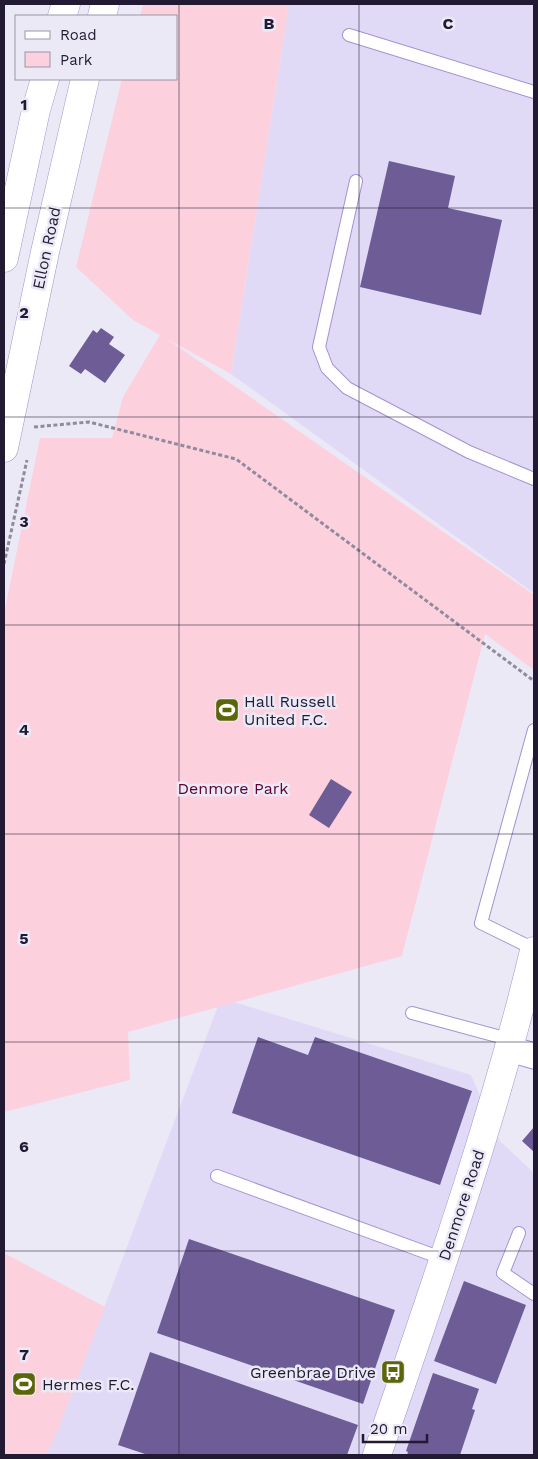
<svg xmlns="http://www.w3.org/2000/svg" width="538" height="1459" viewBox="0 0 538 1459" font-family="'Work Sans',sans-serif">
	<rect width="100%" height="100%" fill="#ece9f6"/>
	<!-- built -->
	<path fill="#e1daf7" d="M289,4h245v589l-303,-219z
		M221,998l250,77 29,66 34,32v282h-488l11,-23z"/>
	<!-- green -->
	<path fill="#fdd0de" d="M143,4h146l-58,370 -64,-35 367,256v75l-49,-36 -83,322 -274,76 2,48 -126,32v-498l36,-176h72l11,-41 37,-62 -27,-15 -57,-53 46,-188h54v-63h-36z
		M4,1253l101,54 -48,125 -11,23h-42z"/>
	<!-- building -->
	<path fill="#6d5c96" d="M389,161l66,15 -7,32 54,12 -21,95 -121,-28z
		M101,328l13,9 -5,7 16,11 -20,28 -20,-14 -4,5 -12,-8 24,-36 4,3z
		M331,779l21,13 -23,36 -20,-13z
		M258,1037l50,18 7,-18 157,54 -32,94 -208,-72z
		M534,1127v25l-12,-11z
		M189,1239l206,71 -32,94 -206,-71z
		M464,1281l62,24 -30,79 -62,-23z
		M150,1352l208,73 -11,30h-199l-30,-10z
		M433,1373l46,16 -7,20 3,1 -15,45h-53l1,-3 -2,-1z"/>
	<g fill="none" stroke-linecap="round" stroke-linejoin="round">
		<defs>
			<path id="service" d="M349,35l185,57
				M356,181l-37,166 8,21 20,20 122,64 65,27
				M534,730l-53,193 53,26
				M412,1013l100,27
				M217,1176l227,83
				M519,1233l-16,40 31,21"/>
			<path id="minor" d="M510,1049l24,7"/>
			<path id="tertiary" d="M377,1455c57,-167 116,-333 157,-504"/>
			<path id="primary" d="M62,16l4,-12
				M102,16l3,-12
				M4,258l32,-148 9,-31
				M4,448l41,-196 40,-173"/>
		</defs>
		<!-- service casing -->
		<use href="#service" stroke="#a392d0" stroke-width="14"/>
		<!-- minor casing -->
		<use href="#minor" stroke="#a392d0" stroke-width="27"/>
		<!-- tertiary casing -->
		<use href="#tertiary" stroke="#a392d0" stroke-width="29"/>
		<!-- primary casing -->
		<use href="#primary" stroke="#a392d0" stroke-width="29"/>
		<!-- path -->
		<path stroke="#8f8b9d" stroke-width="3" stroke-dasharray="4 2.5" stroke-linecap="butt" d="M34,427l55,-5 147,37 298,222
			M4,564l23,-104"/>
		<!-- service -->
		<use href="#service" stroke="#fff" stroke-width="12"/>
		<!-- minor -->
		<use href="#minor" stroke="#fff" stroke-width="25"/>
		<!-- tertiary -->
		<use href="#tertiary" stroke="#fff" stroke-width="28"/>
		<!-- primary -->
		<use href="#primary" stroke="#fff" stroke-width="28"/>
	</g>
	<!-- grid -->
	<path fill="none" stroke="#211a32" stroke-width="1" stroke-opacity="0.55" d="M179,4v1451M359,4v1451M4,208h530M4,417h530M4,625h530M4,834h530M4,1042h530M4,1251h530"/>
	<!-- icons -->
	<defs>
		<symbol id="stadium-square" viewBox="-11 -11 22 22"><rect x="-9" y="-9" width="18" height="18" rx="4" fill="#5c6609" stroke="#ece9f6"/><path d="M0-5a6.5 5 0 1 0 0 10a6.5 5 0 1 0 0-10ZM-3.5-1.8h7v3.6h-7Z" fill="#fff"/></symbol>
		<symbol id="bus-square" viewBox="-11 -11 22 22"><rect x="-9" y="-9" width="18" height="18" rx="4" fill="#5c6609" stroke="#ece9f6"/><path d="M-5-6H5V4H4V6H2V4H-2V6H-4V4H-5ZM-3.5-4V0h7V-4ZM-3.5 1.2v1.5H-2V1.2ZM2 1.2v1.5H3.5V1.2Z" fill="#fff"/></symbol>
	</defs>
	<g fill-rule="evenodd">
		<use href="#stadium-square" x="213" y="696" width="28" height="28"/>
		<use href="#bus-square" x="379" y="1358" width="28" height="28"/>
		<use href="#stadium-square" x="10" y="1370" width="28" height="28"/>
	</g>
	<g text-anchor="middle" stroke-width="5" stroke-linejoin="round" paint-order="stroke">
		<!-- street labels -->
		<g font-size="16" fill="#211a32" stroke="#ece9f6">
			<text transform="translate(46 248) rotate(-78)" y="6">Ellon Road</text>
			<text transform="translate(461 1205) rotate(-72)" y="6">Denmore Road</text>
		</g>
		<!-- poi labels -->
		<g font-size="16" fill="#211a32" stroke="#ece9f6" text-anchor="start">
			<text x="244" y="707">Hall Russell<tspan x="244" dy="18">United F.C.</tspan></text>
			<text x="376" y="1378" text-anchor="end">Greenbrae Drive</text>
			<text x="42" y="1390">Hermes F.C.</text>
		</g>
		<!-- park labels -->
		<g font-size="16" fill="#5d0232" stroke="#ece9f6">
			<text x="233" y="794">Denmore Park</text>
		</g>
	</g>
	<g font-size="16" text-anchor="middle" font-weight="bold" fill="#211a32" stroke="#ece9f6" stroke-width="5" stroke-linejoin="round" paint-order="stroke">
		<text x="269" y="29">B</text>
		<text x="448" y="29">C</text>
		<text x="24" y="110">1</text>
		<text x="24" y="318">2</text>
		<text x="24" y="527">3</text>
		<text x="24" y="735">4</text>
		<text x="24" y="944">5</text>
		<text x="24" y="1152">6</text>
		<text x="24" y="1360">7</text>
	</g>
	<!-- border -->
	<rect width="538" height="1459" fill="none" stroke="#211a32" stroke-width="10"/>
	<!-- legend -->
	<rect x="15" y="15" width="162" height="65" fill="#ece9f6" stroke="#9b96a8"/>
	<rect x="25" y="31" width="25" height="8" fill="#ffffff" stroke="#9b96a8"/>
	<text x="60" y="40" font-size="15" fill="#211a32">Road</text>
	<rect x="25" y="52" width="25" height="15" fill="#fdd0de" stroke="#9b96a8"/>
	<text x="60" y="65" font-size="15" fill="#211a32">Park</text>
	<!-- scale -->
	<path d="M363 1434v8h64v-8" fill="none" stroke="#211a32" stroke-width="2.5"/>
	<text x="370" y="1434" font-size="15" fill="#211a32" stroke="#ece9f6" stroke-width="4" paint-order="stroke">20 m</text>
</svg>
